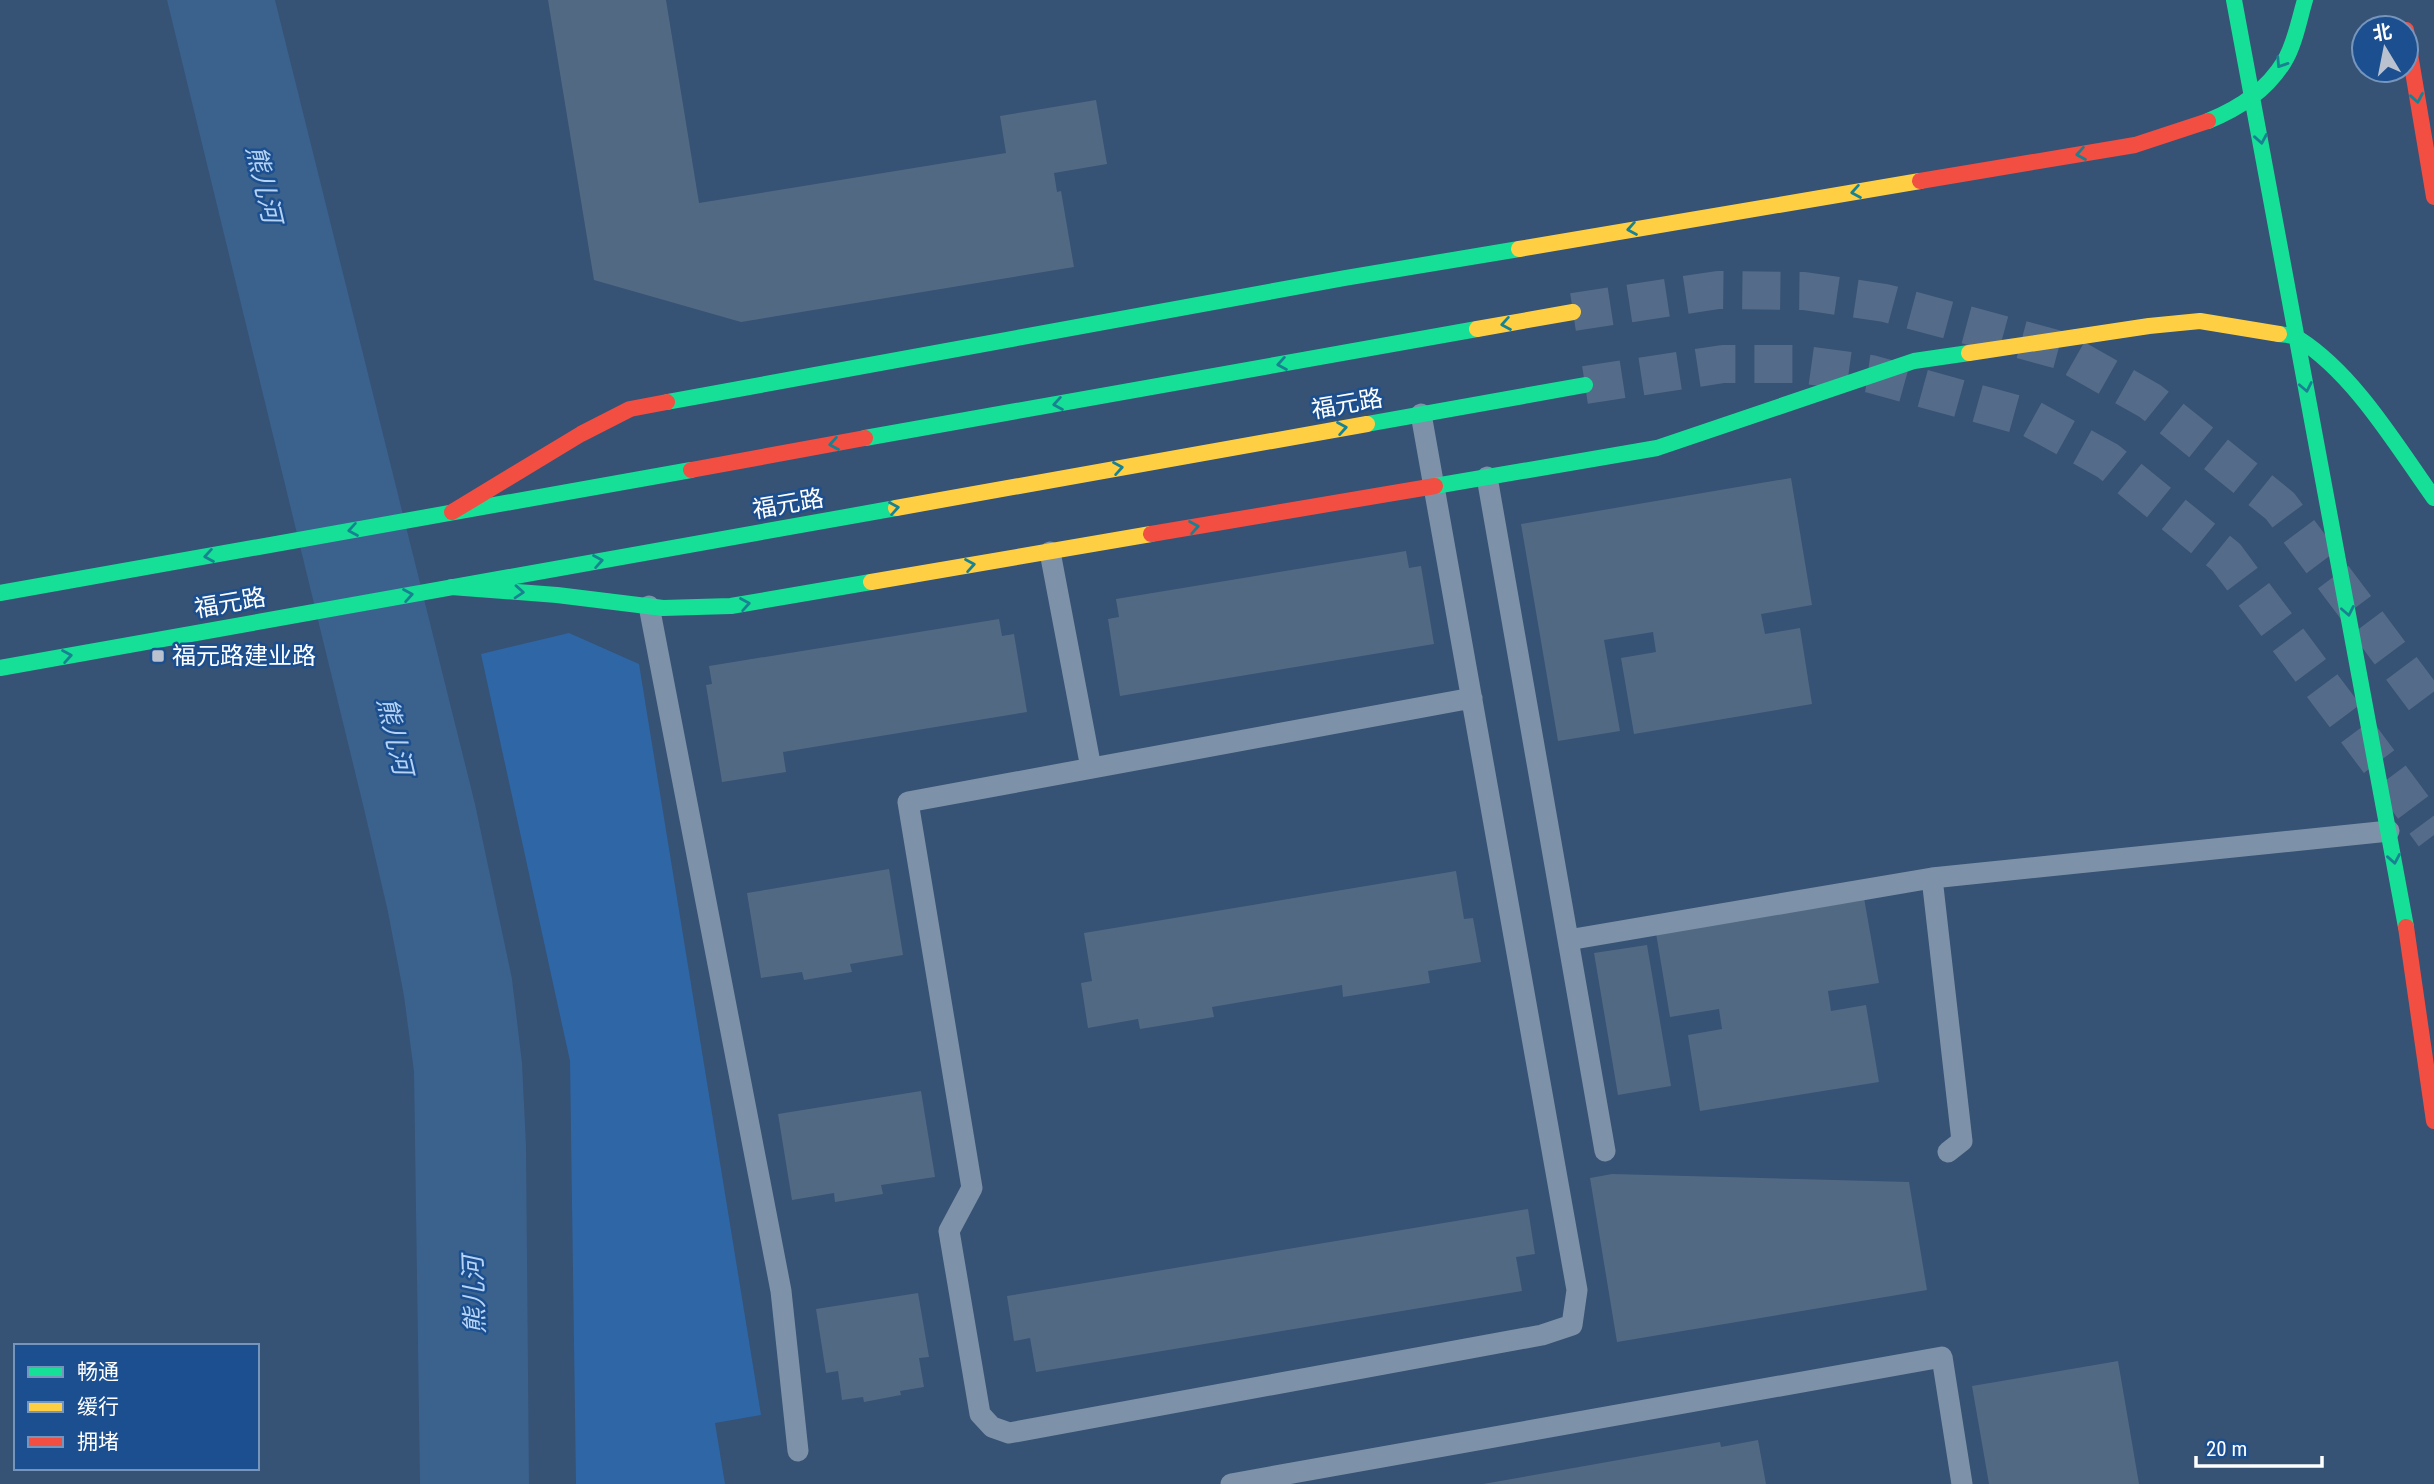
<svg xmlns="http://www.w3.org/2000/svg" width="2434" height="1484" viewBox="0 0 2434 1484" font-family="'Roboto Condensed','Noto Sans SC',sans-serif">
	<rect width="100%" height="100%" fill="#365274"/>
	<!-- green -->
	<path fill="#2f66a5" d="M569,633l70,31 122,751 -46,8 10,61h-149l-6,-423 -89,-407z"/>
	<!-- water -->
	<path fill="#3b618d" d="M167,0h108l200,804 37,175 10,84 4,82 3,339h-109l-6,-412 -10,-76 -16,-84 -23,-99z"/>
	<!-- building -->
	<path fill="#526984" d="M548,0h118l33,203 307,-50 -6,-37 96,-16 11,64 -53,9 3,19 4,-1 13,76 -333,55 -147,-42z
		M1791,478l21,127 -51,9 4,20 35,-6 12,76 -178,30 -13,-76 35,-6 -3,-20 -49,8 16,91 -62,10 -37,-217z
		M1406,551l3,17 12,-2 13,78 -314,52 -12,-77 11,-2 -3,-18z
		M999,619l3,17 12,-2 13,78 -244,40 3,20 -64,10 -16,-97 6,-1 -3,-18z
		M889,869l14,86 -53,9 2,8 -48,8 -2,-8 -41,6 -14,-85z
		M1456,871l8,48 9,-1 8,44 -53,9 2,12 -87,14 -1,-12 -130,22 2,10 -74,12 -2,-10 -50,9 -7,-45 11,-2 -8,-48z
		M1864,898l15,85 -51,8 3,20 35,-6 13,77 -179,29 -12,-76 34,-6 -3,-20 -49,8 -14,-84z
		M1647,945l24,141 -53,9 -24,-142z
		M921,1091l14,86 -54,8 2,9 -48,8 -1,-9 -42,7 -14,-86z
		M1612,1174l297,8 18,108 -310,52 -27,-164z
		M1528,1209l7,45 -19,3 6,34 -486,81 -6,-34 -16,3 -7,-45z
		M918,1293l11,64 -10,1 5,29 -24,4 1,4 -37,7 -1,-5 -21,3 -4,-29 -12,2 -10,-64z
		M2118,1361l21,123h-150l-17,-98z
		M1758,1440l8,44h-283l237,-42 1,5z"/>
	<g fill="none" stroke-linecap="round" stroke-linejoin="round">
		<!-- secondary-tunnel -->
		<path stroke="#546c89" stroke-width="38" stroke-dasharray="38 19" stroke-linecap="butt" d="M1573,312l145,-22 86,1 81,12 175,47 90,51 130,105 154,206
			M1585,385l138,-21h76l72,10 159,44 78,43 118,96 208,278"/>
		<!-- lane -->
		<path stroke="#7d92a8" stroke-width="21" d="M1421,414l156,876 -5,35 -30,10 -533,98 -17,-6 -12,-13 -31,-183 23,-43 -64,-386 564,-104
			M1487,477l118,674
			M1050,552l41,216
			M649,606l132,685 17,160
			M1932,878l30,263 -14,11
			M1568,940l364,-62 457,-47
			M1231,1484l711,-127 20,127"/>
		<!-- fast -->
		<path stroke="#16e098" stroke-width="16" d="M2234,0l172,927
			M2208,121c30,-12 59,-31 76,-59 11,-18 15,-42 21,-62
			M2279,334c6,1 15,1 20,5 56,36 97,106 135,159
			M667,402l678,-124 174,-29
			M1367,424l218,-39
			M865,438l612,-109
			M1435,486l222,-38 257,-87 55,-8
			M451,587l106,8 106,13 68,-2 140,-24
			M0,593l691,-123
			M0,668l896,-160"/>
		<!-- slow -->
		<path stroke="#ffcf43" stroke-width="16" d="M1519,249l401,-68
			M1477,329l96,-17
			M1969,353l180,-27 51,-5 79,13
			M896,508l471,-84
			M871,582l280,-48"/>
		<!-- jam -->
		<path stroke="#f24e42" stroke-width="16" d="M2406,30l28,167
			M1920,181l215,-36 73,-24
			M691,470l174,-32
			M452,512l129,-78 49,-25 37,-7
			M1151,534l284,-48
			M2406,927l28,194"/>
	</g>
	<!-- one-way arrows -->
	<defs><path id="oneway-chevron" d="M-2-3.5L2.5 0L-2 3.5" fill="none" stroke-width="1.6" stroke-linecap="round" stroke-linejoin="round" transform="scale(1.75)"/></defs>
	<g stroke="#198292">
		<use href="#oneway-chevron" transform="translate(2281 63) rotate(123)"/>
		<use href="#oneway-chevron" transform="translate(2417 98) rotate(80)"/>
		<use href="#oneway-chevron" transform="translate(2261 139) rotate(80)"/>
		<use href="#oneway-chevron" transform="translate(2081 154) rotate(170)"/>
		<use href="#oneway-chevron" transform="translate(1856 192) rotate(170)"/>
		<use href="#oneway-chevron" transform="translate(1632 229) rotate(170)"/>
		<use href="#oneway-chevron" transform="translate(1506 324) rotate(170)"/>
		<use href="#oneway-chevron" transform="translate(1282 364) rotate(170)"/>
		<use href="#oneway-chevron" transform="translate(2306 387) rotate(79)"/>
		<use href="#oneway-chevron" transform="translate(1058 404) rotate(170)"/>
		<use href="#oneway-chevron" transform="translate(1342 428) rotate(-10)"/>
		<use href="#oneway-chevron" transform="translate(834 444) rotate(170)"/>
		<use href="#oneway-chevron" transform="translate(1118 468) rotate(-10)"/>
		<use href="#oneway-chevron" transform="translate(894 508) rotate(-10)"/>
		<use href="#oneway-chevron" transform="translate(1194 527) rotate(-10)"/>
		<use href="#oneway-chevron" transform="translate(353 530) rotate(170)"/>
		<use href="#oneway-chevron" transform="translate(209 556) rotate(170)"/>
		<use href="#oneway-chevron" transform="translate(598 561) rotate(-10)"/>
		<use href="#oneway-chevron" transform="translate(970 565) rotate(-10)"/>
		<use href="#oneway-chevron" transform="translate(519 592) rotate(4)"/>
		<use href="#oneway-chevron" transform="translate(408 595) rotate(-10)"/>
		<use href="#oneway-chevron" transform="translate(745 604) rotate(-10)"/>
		<use href="#oneway-chevron" transform="translate(2348 611) rotate(79)"/>
		<use href="#oneway-chevron" transform="translate(67 656) rotate(-10)"/>
		<use href="#oneway-chevron" transform="translate(2394 859) rotate(80)"/>
	</g>
	<!-- markers -->
	<rect fill="#b9c2ce" stroke="#1b4f8f" stroke-width="2.5" x="151" y="649" width="14" height="14" rx="3.5"/>
	<g text-anchor="middle" stroke-width="5" stroke-linejoin="round" paint-order="stroke">
		<!-- street labels -->
		<g font-size="24" fill="#fff" stroke="#1b4f8f">
			<text transform="translate(1347 404) rotate(-10)" y="8">福元路</text>
			<text transform="translate(788 504) rotate(-10)" y="8">福元路</text>
			<text transform="translate(230 603) rotate(-10)" y="8">福元路</text>
		</g>
		<!-- poi labels -->
		<g font-size="24" fill="#fff" stroke="#1b4f8f" text-anchor="start">
			<text x="172" y="664">福元路建业路</text>
		</g>
		<!-- water labels -->
		<g font-size="26" font-style="italic" fill="#b5d3f5" stroke="#1b4f8f">
			<text transform="translate(264 184) rotate(77)" y="9">熊儿河</text>
			<text transform="translate(395 736) rotate(77)" y="9">熊儿河</text>
			<text transform="translate(474 1295) rotate(-92)" y="9">熊儿河</text>
		</g>
	</g>
	<!-- legend -->
	<rect x="14" y="1344" width="245" height="126" fill="#1b4f8f" stroke="#7695bc" stroke-width="2"/>
	<rect x="28" y="1367" width="35" height="10" fill="#16e098" stroke="#7695bc" stroke-width="2"/>
	<text x="77" y="1379" font-size="21" fill="#ffffff">畅通</text>
	<rect x="28" y="1402" width="35" height="10" fill="#ffcf43" stroke="#7695bc" stroke-width="2"/>
	<text x="77" y="1414" font-size="21" fill="#ffffff">缓行</text>
	<rect x="28" y="1437" width="35" height="10" fill="#f24e42" stroke="#7695bc" stroke-width="2"/>
	<text x="77" y="1449" font-size="21" fill="#ffffff">拥堵</text>
	<!-- north arrow -->
	<g transform="translate(2385 49) rotate(350)"><circle r="33" fill="#1b4f8f" stroke="#7695bc" stroke-width="2"/>
	<path d="M0-5L12 26L0 18L-12 26Z" fill="#b9c2ce"/>
	<text y="-10" font-size="19" font-weight="bold" text-anchor="middle" fill="#ffffff">北</text>
	</g>
	<!-- scale -->
	<path d="M2196 1456v10h126v-10" fill="none" stroke="#ffffff" stroke-width="3.5"/>
	<text x="2206" y="1456" font-size="21" fill="#ffffff" stroke="#1b4f8f" stroke-width="5" paint-order="stroke">20 m</text>
</svg>
